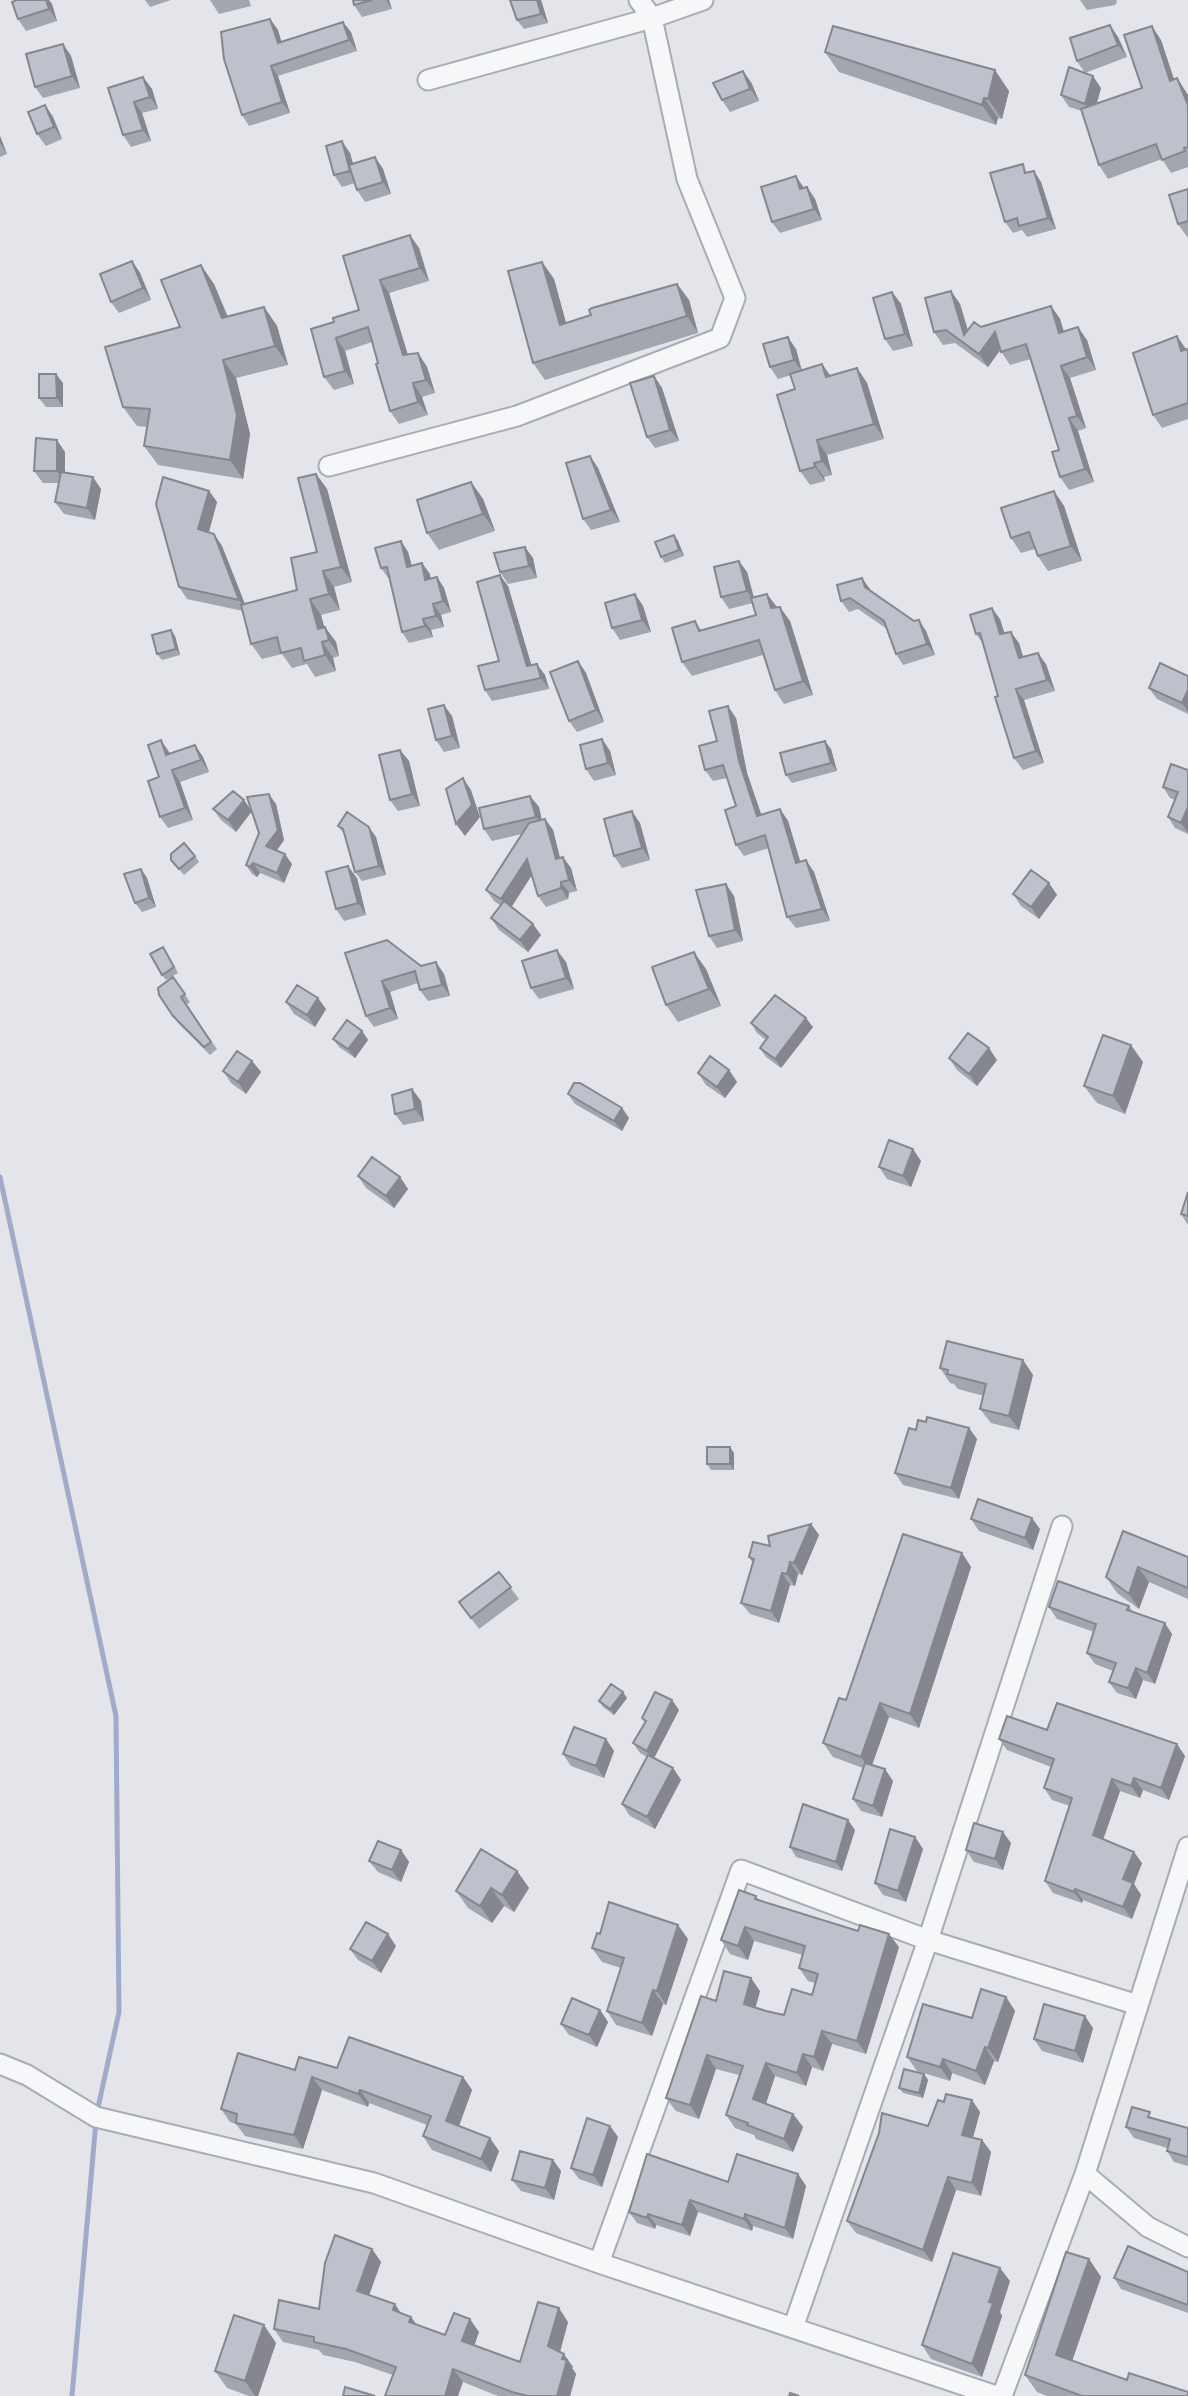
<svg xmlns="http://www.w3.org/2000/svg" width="1188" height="2396" viewBox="0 0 1188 2396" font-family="Ubuntu,sans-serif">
	<rect width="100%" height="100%" fill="#e4e5eb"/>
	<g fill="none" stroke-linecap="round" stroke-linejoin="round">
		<!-- stream -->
		<path stroke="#a0abca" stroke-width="5" d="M0,1177l116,539 3,296 -22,100
			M72,2396l24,-275"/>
		<defs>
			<path id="minor" d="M428,80l224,-62 51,-18
				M329,466l188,-50 203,-78 15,-40 -48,-119 -35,-161 -13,-18
				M1188,1847l-103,327 63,53 40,20
				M0,2064l27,11 69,42 278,66 225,80 397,133
				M599,2263l142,-393 187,70 210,65
				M793,2328l135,-388 134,-414
				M1002,2396l83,-222"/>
		</defs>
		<!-- minor casing -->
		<use href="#minor" stroke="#a9abb5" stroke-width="23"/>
		<!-- minor -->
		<use href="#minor" stroke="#f6f7f9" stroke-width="19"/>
	</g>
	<!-- wall -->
	<path fill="#a3a5af" d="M17,0h32l3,4 5,17 -31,10 -8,-12z
		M145,0h26l-21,7z
		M210,0h39l2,6 -32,8z
		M353,0h36l3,9 -30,8 -8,-12z
		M510,0h31l7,23 -24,6 -7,-9z
		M1080,0h36l1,2 -2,3 -28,5z
		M270,19l8,11 3,12 70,-10 6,19 -79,25 12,37 -41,13 -7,-11z
		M1118,37l9,20 -42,16 -8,-12z
		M1161,40l13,39 3,-1 11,17v72l-17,6 -9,-14 -54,20 -9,-14 -17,-54 -13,-4 -8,-12 40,-7 -4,16 45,-16z
		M63,44l8,12 9,32 -37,10 -8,-11z
		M825,52l184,39 -7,28 -4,-1 -2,7 -157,-53z
		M143,77l9,12 6,20 -16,4 9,28 -20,6 -8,-12 -15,-47z
		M751,82l8,19 -29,11 -8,-12z
		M45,105l8,12 9,22 -16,7 -9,-12z
		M0,136l7,18 -7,3z
		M350,153l3,11 22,-7 8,12 8,25 -26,8 -8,-12 -2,-7 -13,4 -8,-12z
		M1028,172l13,10 15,47 -29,8 -5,-7 -9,3 -8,-11z
		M807,187l8,12 7,21 -42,13 -8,-11z
		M1188,189v49l-10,-14z
		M419,248l10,33 -40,12 19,62 10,-2 9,14 8,26 -13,4 6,18 -29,9 -9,-13 -18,-69 -27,9 9,33 -20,6 -10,-13 10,-55 25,-12 -16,-54z
		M132,261l8,12 11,27 -32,13 -8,-11z
		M542,262l12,17 12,44 25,-8 86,-31 12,16 9,33 -153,47 -12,-17z
		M214,284l14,33 36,-10 13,19 11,39 -52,13 14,56 -7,45 -85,-14 -14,-19 3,-19 -10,-1 -14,-19 57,-80z
		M951,291l9,13 8,26 83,-24 9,13 4,13 23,8 9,30 -26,8 16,50 -8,3 16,51 -25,8 -9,-13 -1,-27 -28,-91 -21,6 -10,-15 -12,17 -33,-24 -12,2 -9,-13z
		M892,292l9,12 12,42 -20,5 -8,-12z
		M796,349l6,22 20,-7 9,12 26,-8 10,15 17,56 -57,16 5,20 -8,2 1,4 -15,4 -10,-14 -5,-82 -4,-14 -13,4 -8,-12z
		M1186,349h2v70l-26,9 -9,-13z
		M654,376l8,12 17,53 -24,7 -8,-11z
		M63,383v24h-17l-7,-9z
		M65,452v20l36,17 -6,31 -31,-6 -9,-12 4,-19h-16l-9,-12z
		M590,456l8,12 22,54 -29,8 -8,-11z
		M316,474l11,15 25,93 -18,5 6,23 -19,5 3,12 12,15 3,14 -6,2 3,13 -21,6 -8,-13 -15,4 -10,-14 -20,5 -11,-15 -8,-33 -56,-12 -8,-12 30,-96 8,11 -8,31 5,1 8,12 23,58 52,-14 20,-38z
		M471,482l12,17 12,32 -56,19 -12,-17z
		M1054,491l10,15 18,55 -34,10 -10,-15 -3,-7 -14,4 -10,-15z
		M674,535l4,6 6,15 -19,7 -4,-6z
		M401,541l7,11 4,14 18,8v4l7,-1 7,11 7,24 -10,3 3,12 -13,3 2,7 -24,6 -7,-11 -13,-53 -8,-11z
		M533,558l4,20 -29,6 -8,-12z
		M747,572l7,25 23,11 13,13 23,74 -29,9 -9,-14 -12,-35 -71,21 -10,-14 13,-41 7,10 54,-16 -3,-12 -24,6 -8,-12z
		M862,578l8,13 56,40 9,24 -32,10 -7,-11 -9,-25 -29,-20 -9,3 -8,-11z
		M508,586l23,79 14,10 4,14 -57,12 -7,-11 14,-29z
		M635,594l8,12 8,26 -31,8 -8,-12z
		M1000,619l4,14 15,10 4,14 23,7 9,27 -31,9 20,63 -21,7 -9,-12 -30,-113 -8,-11z
		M175,636l5,19 -18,5 -5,-6z
		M578,661l8,12 18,49 -27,10 -8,-11z
		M1188,676v38l-31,-15 -8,-11z
		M452,716l8,32 -16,4 -8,-12z
		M736,718l11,55 14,42 19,-6 8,12 12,40 14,11 16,49 -34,7 -9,-11 -18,-69 -25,8 -8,-11v-39l-9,-28 -14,3 -8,-11 12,-29z
		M602,739l8,12 6,24 -22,6 -8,-12z
		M195,745l8,12 6,15 -29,10 13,38 -25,8 -8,-11 -1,-40 10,-25 1,2z
		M831,749l6,22 -45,12 -6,-8z
		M400,750l9,11 11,45 -22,5 -8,-11z
		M1188,770v64l-13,-6 -7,-11 7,-17 -5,-2 -7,-11z
		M530,796l9,11 2,12h4l8,11 7,28 11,10 6,23 -8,2 -1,6 -22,8 -8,-11 -6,-21 -21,32 30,28 -13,17 -29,-22 -8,-12 10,-12 -7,-5 -8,-11 36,-56 -30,7 -8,-12z
		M276,804l8,36 -8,11 16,13 -8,19 -24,-10 -3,4 -5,-3 -6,-9z
		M213,809l39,2 -16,21 -15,-12z
		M640,823l10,37 -28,8 -8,-12z
		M338,826l38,11 10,38 -24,6 -7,-9 -10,-37z
		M195,856l4,6 -15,13 -13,-15z
		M141,869l6,9 9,29 -14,5 -7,-9z
		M357,878l9,37 -22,6 -8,-12z
		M1049,883l8,12 -18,24 -18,-13 -8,-12z
		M734,896l9,45 -26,7 -8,-12z
		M167,953l11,20 -12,7 -4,-5z
		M345,953l76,13 23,8 6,22 -22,5 -8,-11 -2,-7 -28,9 8,27 -24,8 -8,-11z
		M566,962l8,27 -35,10 -8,-11z
		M706,969l15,37 -43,16 -12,-17z
		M173,977l17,25 -4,3 31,44 -7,6 -31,-31 -20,-29z
		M286,1002l40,7 -11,18 -21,-13z
		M751,1023l62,4 -32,41 -15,-11 -6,-9 6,-8 -9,-7z
		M362,1031l6,9 -13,18 -16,-11 -6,-8z
		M949,1058l48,2 -20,26 -20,-16z
		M252,1061l9,11 -15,22 -15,-11 -8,-12z
		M1143,1062l-18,52 -28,-11 -13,-17z
		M729,1070l8,12 -12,16 -19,-13 -8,-12z
		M412,1089l9,12 3,20 -21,4 -8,-11z
		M568,1094l54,14 7,10 -7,13 -47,-27z
		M921,1161l-10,26 -24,-8 -8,-12z
		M358,1176l42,1 8,12 -14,19 -28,-20z
		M1188,1192v33l-7,-11z
		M1023,1360l10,15 -14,55 -28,-7 -11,-14 4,-13 -26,-7 -4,-5 -4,-1 -10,-15z
		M926,1422l43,6 8,11 -18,60 -56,-14 -8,-12 21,-43z
		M734,1453v17h-23l-4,-6z
		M971,1519l69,10 -7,21 -54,-19z
		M811,1524l8,11 -17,40 -4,-1 -3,12 -5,-1 -11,38 -29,-9 -9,-11 12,-40 -4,-6z
		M1123,1531l65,26v42l-39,-17 -10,27 -22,-16 -11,-16z
		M962,1553l9,14 -52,161 -30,-11 -17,48 21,16 -11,36 -21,-6 -8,-12 10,-31 -30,-11 -10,-14 23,-43z
		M499,1572l20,27 -40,30 -20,-27z
		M1129,1606l4,6 39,22 -17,50 -12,-4 -7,19 -19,-6 -8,-11 4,-11 -18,-7 -8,-11 7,-21 -37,-13 -8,-12z
		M627,1698l-13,17 -11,-8 -4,-6z
		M672,1700l7,10 -25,48 19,10 8,12 -26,49 -25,-13 -8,-12 25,-47 -7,-4 -7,-10 12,-20 -3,-5z
		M1047,1730l138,26 -16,44 -26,-10 -3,8 -20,-7 -17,48 39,24 -8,21 7,11 -9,24 -49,-19 -1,3 -29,-10 -8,-12 25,-75 -18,-6 -8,-12 7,-21 -44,-17 -8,-11z
		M606,1739l8,12 -10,27 -33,-12 -8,-12z
		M855,1830l-13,41 -46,-14 -6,-10z
		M915,1837l8,12 -17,53 -23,-7 -8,-12z
		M1011,1843l-8,27 -29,-8 -8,-12z
		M401,1850l8,12 -8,20 -23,-10 -9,-11z
		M517,1871l12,17 -15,24 -10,-6 -12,17 -24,-15 -12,-17z
		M756,1896l3,4 140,47 -33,107 -34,-10 -9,27 -11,-4 -6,19 -31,-10 -9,28 27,10 10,13 -10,25 -37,-13 -2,-4 -19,-7 -9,-13 13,-40 -23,-6 -17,50 -23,-8 -10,-13 50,-97 44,-10 -5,16 29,8 28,-20 3,-12 -7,-2 -9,-13 4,-13 -49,-14 -6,19 -18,-6 -9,-14z
		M600,1934l88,5 -22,66 -3,-1 -11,32 -36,-11 -9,-14 14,-43 -19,-6 -10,-14z
		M396,1946l-15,27 -23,-13 -8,-11z
		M1006,1997l9,14 -17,51 -4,-1 -9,24 -33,-12 -2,8 -33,-10 -10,-14z
		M600,2010l8,12 -11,25 -28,-12 -8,-11z
		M1093,2028l-10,35 -41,-12 -8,-12z
		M337,2068l126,9 9,13 -13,36 40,25 -8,21 -59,-22 -9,-14 4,-11 -58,-22 -1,4 -46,-17 -19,59 -58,-13 -9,-12 -6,-2 -9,-13 74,-39z
		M924,2074l4,6 -5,18 -20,-5 -4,-5z
		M980,2112l-7,26 9,2 9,12 -10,44 -25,-6 -24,72 -76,-29 -9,-12 32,-88 49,-7z
		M610,2126l8,11 -16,50 -23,-8 -8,-11z
		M1126,2127l62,1v38l-14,-4 -7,-11v-3l-33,-10z
		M553,2160l8,11 -7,29 -33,-9 -9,-11z
		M798,2174l8,12 -13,53 -40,-13 -1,5 -54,-19 -8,24 -34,-11 -1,4 -18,-6 -8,-11 99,-30z
		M372,2249l9,13 -12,33 32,18 10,4 6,8 28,10 34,-3 -5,14 46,16 48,-40 -8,30 13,15 -1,1 4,6 -6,22h-72l-35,-14 -70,-7 -38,-13 -32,-7 -4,-5 -36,-8 -9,-13 45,-20z
		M1089,2259l12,18 -29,84 55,19 61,16h-141l-10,-4 -12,-17z
		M1188,2272v41l-67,-24 -7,-11z
		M1010,2281l-10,31 2,4 -20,61 -51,-18 -9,-14z
		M276,2343l-18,53h-9l-22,-8 -12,-17z"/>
	<!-- shaded-wall -->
	<path fill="#85868e" d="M46,0h3l3,4 5,17 -8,-12z
		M386,0h3l3,9z
		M537,0h4l7,23 -7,-9z
		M270,19l8,11 7,24 -7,-11z
		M343,22l8,10 6,19 -8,-11z
		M1110,25l8,12 9,20 -9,-12z
		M1152,26l9,14 18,55 -9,-14z
		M63,44l8,12 9,32 -8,-12z
		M271,66l7,10 12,37 -8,-11z
		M995,70l14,21 -7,28 -14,-20z
		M743,71l8,11 8,19 -9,-12z
		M1093,76l8,12 -8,27 -8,-11z
		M143,77l9,12 6,20 -8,-12z
		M1177,78l11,17v10z
		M984,98l14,20 -2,7 -14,-20z
		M134,102l8,11 9,28 -8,-11z
		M45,105l8,12 9,22 -8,-12z
		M0,136l7,18 -7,-11z
		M342,141l8,12 8,29 -8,-11z
		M375,157l8,12 8,25 -8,-12z
		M1034,171l7,11 15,47 -8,-11z
		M796,176l8,12 -4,1z
		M807,187l8,12 7,21 -8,-11z
		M410,235l9,13 10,33 -9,-13z
		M132,261l8,12 11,27 -8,-12z
		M542,262l12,17 17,62 -11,-16z
		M201,265l13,19 22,53 -14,-19z
		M380,280l9,13 23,76 -9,-14z
		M677,284l12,16 9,33 -11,-17z
		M951,291l9,13 13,44 -9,-13z
		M892,292l9,12 12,42 -8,-12z
		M1051,306l9,13 8,27 -9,-13z
		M264,307l13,19 11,39 -13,-19z
		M1078,327l9,13 9,30 -9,-13z
		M995,332l9,13 -16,22 -9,-13z
		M1177,336l9,13 -5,2z
		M788,337l8,12 6,23 -8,-12z
		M336,338l9,13 9,33 -9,-13z
		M418,353l9,14 8,26 -9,-13z
		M223,360l13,18 14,56 -7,45 -13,-19z
		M822,364l10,15 -6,-2z
		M1061,366l9,12 16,50 -9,-12z
		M857,368l10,15 17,56 -10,-15z
		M56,374l7,9v24l-6,-9z
		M654,376l8,12 17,53 -9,-11z
		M413,383l9,14 6,18 -10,-13z
		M1069,418l9,13 16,51 -9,-13z
		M57,440l8,12v31l-8,-12z
		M817,440l10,15 5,20 -10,-14z
		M590,456l8,12 22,54 -9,-12z
		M814,463l10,14 1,4 -10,-14z
		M316,474l11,15 25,93 -11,-15z
		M93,477l8,12 -6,31 -8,-12z
		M471,482l12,17 12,32 -12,-17z
		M209,491l8,11 -11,39 -8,-12z
		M1054,491l10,15 18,55 -11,-15z
		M214,534l8,12 26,66 -9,-12z
		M674,535l4,6 6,15 -5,-6z
		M401,541l7,11 7,26 -8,-11z
		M525,547l8,11 4,20 -8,-12z
		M739,561l8,11 8,31 -8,-12z
		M422,563l8,11 2,17 -7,-11z
		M323,571l11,16 6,23 -11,-16z
		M500,575l8,11 27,91 -8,-11z
		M437,577l7,11 7,24 -8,-11z
		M862,578l8,11 2,9 -7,-11z
		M635,594l8,12 8,26 -9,-12z
		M767,594l10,13 -6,1z
		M310,599l11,16 7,26 -10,-12z
		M433,604l8,11 3,12 -8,-11z
		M780,607l10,14 23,74 -10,-14z
		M992,608l8,11 8,26 -8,-11z
		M423,619l8,11 2,7 -8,-11z
		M919,620l7,11 9,24 -8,-11z
		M325,627l11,15 3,14 -10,-16z
		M171,630l4,6 5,19 -4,-6z
		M1011,632l8,11 8,27 -8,-12z
		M322,642l11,16 3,13 -11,-16z
		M1038,653l8,11 9,27 -8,-11z
		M578,661l8,12 18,49 -8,-12z
		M537,664l8,11 4,14 -8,-11z
		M1016,689l8,11 20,63 -8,-12z
		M1188,690v22l-6,-9z
		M444,705l8,11 8,32 -8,-12z
		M728,706l8,12 11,55 19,55 -9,-12 -18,-55z
		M602,739l8,12 6,24 -8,-12z
		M161,740l8,12 5,15 -8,-12z
		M825,741l6,8 6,22 -6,-8z
		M195,745l8,12 6,15 -8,-12z
		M400,750l9,11 11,45 -8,-12z
		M172,770l8,12 13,38 -8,-12z
		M463,778l8,12 9,27 -15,19 -9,-12z
		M269,794l7,10 8,36 -11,16 -7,-10z
		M530,796l9,11 5,22 -8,-12z
		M244,800l8,11 -16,21 -8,-12z
		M1188,807v26l-7,-10z
		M780,809l8,12 16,53 -8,-11z
		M632,811l8,12 10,37 -8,-12z
		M545,819l8,11 10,40 -7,-11z
		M369,827l7,10 10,38 -7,-9z
		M285,854l7,10 -8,19 -7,-10z
		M563,857l8,11 6,23 -8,-11z
		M527,859l8,11 -26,41 -8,-12z
		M806,860l8,12 16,49 -8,-12z
		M253,863l7,10 -3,4 -7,-10z
		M348,866l9,12 9,37 -8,-12z
		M141,869l6,9 9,29 -7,-9z
		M561,882l8,11 -1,6 -7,-11z
		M1049,883l8,12 -18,24 -8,-12z
		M726,884l8,12 9,45 -8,-11z
		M533,924l8,11 -13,17 -8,-12z
		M557,950l9,12 8,27 -8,-11z
		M694,952l12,17 15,37 -12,-17z
		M436,962l8,12 6,22 -8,-11z
		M382,981l8,11 8,27 -8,-11z
		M318,998l8,11 -11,18 -8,-12z
		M806,1018l7,9 -32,41 -6,-9z
		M362,1031l6,9 -13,18 -7,-9z
		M1131,1045l12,17 -18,52 -12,-18z
		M989,1048l8,12 -20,26 -8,-12z
		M252,1061l9,11 -15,22 -8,-12z
		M729,1070l8,12 -12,16 -8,-11z
		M412,1089l9,12 3,20 -9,-12z
		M622,1108l7,10 -7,13 -8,-10z
		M913,1149l8,12 -10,26 -8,-11z
		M400,1177l8,12 -14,19 -8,-12z
		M1023,1360l10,15 -14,55 -10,-14z
		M969,1428l8,11 -18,60 -8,-11z
		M730,1447l4,6v17l-4,-6z
		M1032,1518l8,11 -7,21 -8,-12z
		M811,1524l8,11 -17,40 -8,-12z
		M962,1553l9,14 -52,161 -9,-14z
		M790,1562l8,12 -3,12 -8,-12z
		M1138,1567l11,15 -10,27 -10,-15z
		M782,1573l8,12 -11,38 -8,-12z
		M1165,1623l7,11 -17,50 -8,-11z
		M1136,1668l7,12 -7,19 -8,-11z
		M623,1692l4,6 -13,17 -4,-6z
		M672,1700l7,10 -26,50 -6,-9z
		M880,1703l9,14 -19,54 -9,-14z
		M606,1739l8,12 -10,27 -8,-12z
		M1177,1744l8,12 -16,44 -8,-12z
		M673,1768l8,12 -26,49 -8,-12z
		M885,1769l8,12 -11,36 -9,-11z
		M1134,1778l9,12 -3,8 -9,-12z
		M1112,1779l8,12 -19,55 -8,-11z
		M848,1820l7,10 -13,41 -6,-9z
		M1003,1832l8,11 -8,27 -8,-11z
		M915,1837l8,12 -17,53 -8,-11z
		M401,1850l8,12 -8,20 -9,-12z
		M1134,1852l8,11 -8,21 7,11 -9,24 -9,-12v-28z
		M517,1871l12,17 -15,24 -12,-17z
		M491,1888l13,18 -12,17 -12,-17z
		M1075,1889l8,11 -1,3 -8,-11z
		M678,1925l10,14 -22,66 -9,-14z
		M745,1927l9,14 -6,19 -10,-14z
		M388,1934l8,12 -15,27 -9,-12z
		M889,1934l10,13 -33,107 -9,-13z
		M751,1978l9,13 -7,26 -9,-13z
		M653,1990l10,14 -11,32 -10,-13z
		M1006,1997l9,14 -17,51 -10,-14z
		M600,2010l8,12 -11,25 -8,-12z
		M1085,2016l8,12 -10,35 -8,-12z
		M822,2031l10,13 -9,27 -9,-14z
		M985,2047l9,14 -9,24 -9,-14z
		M803,2054l9,13 -6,19 -9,-13z
		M707,2055l9,14 -17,50 -9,-14z
		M943,2059l9,14 -2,8 -10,-14z
		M766,2063l9,13 -12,36 -10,-13z
		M924,2074l4,6 -5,18 -4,-5z
		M312,2077l10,13 -19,59 -9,-14z
		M463,2077l9,13 -16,44 -10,-13z
		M360,2090l9,13 -1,4 -10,-13z
		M972,2100l8,12 -10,35 -8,-12z
		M793,2114l10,13 -10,25 -9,-13z
		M610,2126l8,11 -16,50 -9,-12z
		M490,2138l9,13 -8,21 -10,-13z
		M982,2140l9,12 -10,44 -9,-13z
		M553,2160l8,11 -7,29 -9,-12z
		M798,2174l8,12 -13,53 -8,-11z
		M948,2177l8,13 -24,72 -9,-12z
		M690,2200l8,12 -8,24 -8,-11z
		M648,2214l8,11 -1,4 -8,-11z
		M745,2214l8,12 -1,5 -8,-12z
		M372,2249l9,13 -15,42 -9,-13z
		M1089,2259l12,18 -33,96 -12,-18z
		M1000,2268l10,13 -10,31 2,4 -20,61 -10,-13 17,-62z
		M395,2304l9,14 -11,-8z
		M559,2308l9,14 -10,37 -10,-13z
		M411,2317l9,13 -11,-8z
		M470,2319l9,13 -8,23 -9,-14z
		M264,2325l12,18 -18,53h-3l-10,-15z
		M564,2354l9,13 -1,1 4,6 -6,22h-13z
		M453,2369l10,13 -5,14h-13z"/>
	<!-- building -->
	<path fill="#bec0cb" stroke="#85868e" stroke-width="2" d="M17,0h29l3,9 -31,10 -6,-17z
		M353,0h19l-18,5z
		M510,0h27l4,14 -24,6z
		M270,19l8,24 65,-21 6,18 -78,26 11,36 -40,13 -18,-56 -3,-27z
		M1110,25l8,20 -41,16 -7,-23z
		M833,26l162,44 -7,29 -4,-1 -2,7 -157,-53z
		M1152,26l18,55 7,-3 11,27v42l-4,1 1,3 -23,9 -6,-16 -57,21 -18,-56 61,-21 -18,-53z
		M63,44l9,32 -37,11 -9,-33z
		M1069,67l24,9 -8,28 -24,-9z
		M743,71l7,18 -28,11 -9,-17z
		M143,77l7,20 -16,5 9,28 -20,5 -15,-47z
		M45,105l9,22 -17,7 -9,-22z
		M342,141l8,30 -16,4 -8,-29z
		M375,157l8,25 -26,8 -8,-25z
		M1023,164l2,9 9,-2 14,47 -29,8 -2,-8 -12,4 -15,-49z
		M796,176l4,13 7,-2 7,22 -42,13 -11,-35z
		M1188,189v32l-10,3 -9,-29z
		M410,235l10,33 -40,12 23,75 15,-2 8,27 -13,3 5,19 -28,9 -14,-47 2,-1 -10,-36 -32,11 9,33 -21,6 -13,-48 23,-7 -1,-4 26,-8 -16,-54z
		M132,261l11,27 -32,14 -11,-28z
		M542,262l18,63 31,-10 -2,-5 3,-2 85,-24 10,32 -154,47 -25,-92z
		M201,265l21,53 42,-11 11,39 -52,14 14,55 -7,45 -86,-14 6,-37 -27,-2 -18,-60 75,-20 -19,-47z
		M951,291l13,44 10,-13 7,5 70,-21 8,27 19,-6 9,30 -26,9 16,50 -8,2 16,51 -25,8 -8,-25 7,-2 -33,-106 -25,8 -6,-20 -16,22 -33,-24 -12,2 -9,-34z
		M892,292l13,42 -20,5 -12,-41z
		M1177,336l4,15 7,-2v54l-35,12 -20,-62z
		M788,337l6,23 -24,7 -7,-23z
		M822,364l4,13 31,-9 17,56 -57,16 5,21 -8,2 1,4 -15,4 -23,-76 18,-6 -5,-15z
		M39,374h17l1,24h-18z
		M654,376l16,54 -23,7 -17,-54z
		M36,438l21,2v31h-23z
		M590,456l21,54 -28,9 -17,-56z
		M61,472l32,5 -6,31 -32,-6z
		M316,474l25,93 -18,4 6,23 -19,5 8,30 7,-2 4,13 -7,2 3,13 -21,6 -3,-13 -20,5 -4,-16 -26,7 -10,-39 56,-15 -6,-32 26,-6 -19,-74z
		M163,477l46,14 -11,38 16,5 25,66 -60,-13 -23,-83z
		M471,482l12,32 -56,19 -10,-33z
		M1054,491l17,55 -33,10 -9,-24 -18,6 -10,-30z
		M674,535l5,15 -18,7 -6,-15z
		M401,541l6,26 15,-4 3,17 12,-3 6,24 -10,3 3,12 -13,3 2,7 -23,6 -15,-65 -6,1 -6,-20z
		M525,547l4,19 -29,6 -6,-19z
		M739,561l8,30 -26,6 -7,-30z
		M500,575l27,91 10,-2 4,14 -56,12 -7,-24 21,-5 -22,-79z
		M862,578l3,9 49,34 5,-1 8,24 -31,10 -12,-33 -34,-23 -9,3 -4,-16z
		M635,594l7,26 -30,8 -7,-25z
		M767,594l4,14 9,-1 23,74 -28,9 -16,-50 -77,22 -10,-34 23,-7 4,10 57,-16 -5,-17z
		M992,608l8,26 11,-2 8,26 19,-5 9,27 -31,9 20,62 -22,7 -19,-61 3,-1 -18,-63 -4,1 -6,-19z
		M171,630l5,19 -19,5 -5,-19z
		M578,661l18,49 -27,11 -19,-49z
		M1160,663l28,13v14l-6,13 -33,-15z
		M444,705l8,31 -16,4 -8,-31z
		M728,706l11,55 18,55 23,-7 16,54 10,-3 16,49 -35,8 -22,-82 -29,10 -11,-35 11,-4 -13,-41 -18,5 -6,-24 18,-5 -8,-30z
		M602,739l6,24 -22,6 -6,-24z
		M161,740l5,15 29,-10 6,15 -29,10 13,38 -25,9 -12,-36 11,-4 -11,-32z
		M825,741l6,22 -45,12 -6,-22z
		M400,750l12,44 -22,6 -11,-45z
		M1171,764l17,6v37l-7,16 -13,-6 10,-25 -15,-5z
		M463,778l9,27 -16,19 -10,-35z
		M233,791l11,9 -16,20 -15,-11z
		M269,794l9,36 -12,16 19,8 -8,19 -24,-10 -3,4 -4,-2 13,-32 -12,-36z
		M530,796l6,21 -52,12 -5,-21z
		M632,811l10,37 -28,8 -10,-37z
		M347,812l22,15 10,39 -24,6 -12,-43 -5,-3z
		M545,819l11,40 7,-2 6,23 -8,2v6l-23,8 -11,-37 -26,40 -15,-9 43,-67z
		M184,843l11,13 -16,13 -8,-9v-6z
		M348,866l10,37 -22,6 -10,-37z
		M141,869l8,29 -14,5 -11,-29z
		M1031,870l18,13 -18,24 -18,-13z
		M726,884l9,46 -26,6 -13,-46z
		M504,901l29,23 -13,16 -29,-22z
		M387,940l34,26 15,-4 6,23 -22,5 -5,-19 -33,10 8,27 -24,8 -21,-63z
		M163,947l11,20 -12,8 -12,-21z
		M557,950l9,28 -35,10 -9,-27z
		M694,952l15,37 -43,16 -14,-38z
		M173,977l12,17 -4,3 30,45 -7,5 -31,-31 -14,-21 -1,-7z
		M297,985l21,13 -11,17 -21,-13z
		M775,995l31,23 -31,41 -15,-11 8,-11 -17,-14z
		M347,1020l15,11 -14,18 -15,-10z
		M968,1033l21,15 -20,26 -20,-16z
		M1103,1035l28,10 -18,51 -29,-10z
		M237,1051l15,10 -14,21 -15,-11z
		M710,1056l19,14 -12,17 -19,-14z
		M574,1083h6l42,25 -8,13 -46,-27z
		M412,1089l3,20 -20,5 -3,-19z
		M889,1140l24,9 -10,27 -24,-9z
		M372,1157l28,20 -14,19 -28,-20z
		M1188,1192v24l-7,-2z
		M947,1341l76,19 -14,56 -29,-7 6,-25 -39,-10 1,-4 -8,-2z
		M927,1417l42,11 -18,60 -56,-15 14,-45 7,2 2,-10 8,2z
		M707,1447h23v17h-23z
		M978,1499l54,19 -7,20 -54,-19z
		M811,1524l-17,39 -4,-1 -3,12 -5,-1 -11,38 -30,-8 13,-44 -5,-2 4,-15 17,4 -2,-10z
		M1123,1531l65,26v31l-50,-21 -9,27 -23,-17z
		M903,1534l59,19 -52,161 -30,-11 -19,54 -38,-14 16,-45 7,2z
		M499,1572l12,15 -40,31 -12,-16z
		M1058,1581l71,25 -2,4 38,13 -18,50 -11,-5 -8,20 -19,-6 7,-19 -29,-10 9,-29 -47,-17z
		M611,1684l12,8 -13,17 -11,-8z
		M655,1692l17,8 -25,51 -14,-8 13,-22 -4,-3z
		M1057,1703l120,41 -16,44 -27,-10 -3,8 -19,-7 -19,56 41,17 -11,27 10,4 -10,24 -48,-18 -1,3 -29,-11 27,-83 -28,-10 10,-29 -55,-20 8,-23 40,14z
		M574,1727l32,12 -10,27 -33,-12z
		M648,1755l25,13 -26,49 -25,-13z
		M865,1763l20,6 -12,37 -20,-7z
		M803,1804l45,16 -12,42 -46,-15z
		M974,1823l29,9 -8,27 -29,-9z
		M890,1829l25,8 -17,54 -23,-8z
		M378,1841l23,9 -9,20 -23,-9z
		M481,1849l36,22 -15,24 -11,-7 -11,18 -24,-15z
		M739,1890l17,6 -1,3 103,32 2,-6 29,9 -32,107 -35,-10 -8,26 -11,-3 -6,19 -31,-10 -13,36 40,15 -9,25 -37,-14 1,-2 -22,-8 17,-49 -36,-11 -17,50 -24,-7 35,-102 15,5 8,-30 27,7 -7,26 22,7 18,4 8,-26 20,6 6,-21 -19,-6 6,-22 -60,-19 -7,19 -17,-6z
		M609,1902l69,23 -21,66 -4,-1 -11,33 -35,-12 17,-53 -32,-10 5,-15 3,1z
		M366,1922l22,12 -16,27 -22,-12z
		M981,1989l25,8 -18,51 -3,-1 -9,24 -33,-12 -3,8 -33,-10 16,-53 49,14z
		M572,1998l28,12 -11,25 -28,-11z
		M1044,2004l41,12 -10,35 -41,-12z
		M349,2037l114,40 -17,44 44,17 -9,21 -58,-23 8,-20 -71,-26 -2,4 -46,-17 -18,58 -58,-12 1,-9 -16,-5 17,-56 57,17 4,-13 38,11z
		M904,2069l20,5 -5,19 -20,-5z
		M946,2094l26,6 -10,35 20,5 -10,43 -24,-6 -25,73 -76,-29 32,-88 3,-20 46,13 10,-26 6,2z
		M1132,2107l18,5 -2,5 40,11v29l-21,-6 3,-12 -44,-12z
		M587,2118l23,8 -17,49 -22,-7z
		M520,2151l33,9 -8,28 -33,-8z
		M647,2154l81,28 9,-28 61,20 -13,54 -40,-14 -1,5 -54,-19 -8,25 -34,-11 -1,4 -18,-6z
		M335,2235l37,14 -15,42 38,13 -2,6 18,7 -2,5 36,13 9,-22 16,6 -8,22 58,21 18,-60 21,6 -11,38 16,8 -2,5 5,1 -10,36h-29l-16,-4 -59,-23 -8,27h-60l11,-29 -50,-18 -32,-7v-5l-40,-8 5,-29 40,9 6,-46z
		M1128,2246l60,26v33l-74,-27z
		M1066,2252l23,7 -33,96 71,25 2,-7 59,19v4h-106l-57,-21z
		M953,2253l47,15 -11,34 4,1 -21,61 -50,-19z
		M234,2315l30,10 -19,56 -30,-10z
		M345,2387l30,9h-32z
		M790,2393l9,3h-10z"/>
</svg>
